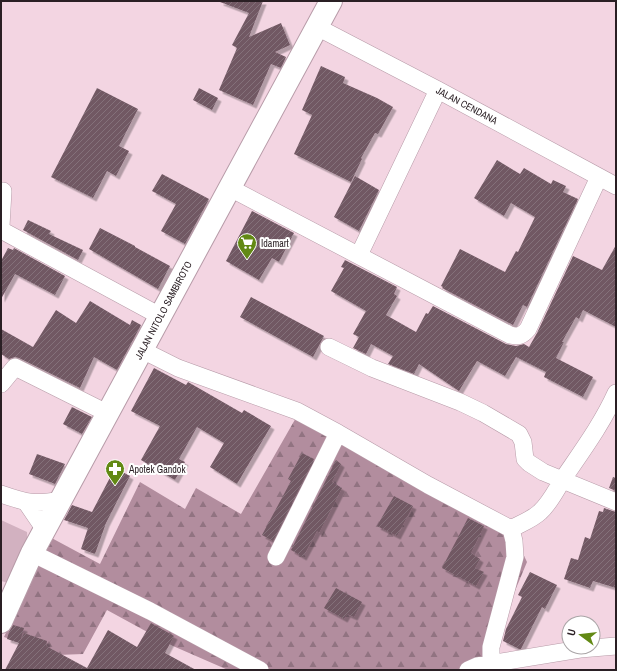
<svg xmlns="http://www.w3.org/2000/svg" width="617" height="671" viewBox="0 0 617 671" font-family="'Archivo Narrow',sans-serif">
	<defs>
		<pattern id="forest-firs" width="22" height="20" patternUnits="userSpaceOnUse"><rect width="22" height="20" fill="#b28d9e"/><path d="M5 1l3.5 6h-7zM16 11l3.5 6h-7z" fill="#917381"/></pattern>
		<pattern id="building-hatch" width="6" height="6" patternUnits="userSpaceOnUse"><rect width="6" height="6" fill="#715863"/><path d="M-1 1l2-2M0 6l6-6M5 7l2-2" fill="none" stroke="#84717a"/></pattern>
		<filter id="shadow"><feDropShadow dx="3.5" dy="3.5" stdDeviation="0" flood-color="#0004"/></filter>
	</defs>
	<rect width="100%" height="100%" fill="#f3d5e2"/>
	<!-- forest -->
	<path fill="url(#forest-firs)" d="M297,416l214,113 16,33 -40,96 3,12h-262l-55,-24 -66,-36 -24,44 -25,1 -54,-18 31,-67 11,-35 54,29 40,-82 45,27 11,-21 45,26z"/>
	<!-- park -->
	<path fill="#d2b1c0" d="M1,520l26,12 1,21 -16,31 -11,-3z"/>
	<!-- building -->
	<path fill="url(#building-hatch)" filter="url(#shadow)" d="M220,1h43l-14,36 32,-14 9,22 -15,7 11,5 -5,11 -10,-4 -18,41 -34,-15 18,-42 -5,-3 17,-32 -29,-11z
		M321,66l24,11 -2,6 34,15 16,9 -15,27 -3,-1 -14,25 1,1 -11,23 -57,-28 18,-39 -10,-5z
		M97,88l41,21 -19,37 10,5 -13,25 -9,-5 -14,27 -42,-21z
		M199,88l19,10 -6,12 -19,-10z
		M497,160l23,14 4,-6 27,16 2,-4 13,6 -3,6 15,7 -51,108 -4,-2 -10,20 -71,-37 1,-1 -2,-1 19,-37 45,23 11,-21 2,1 17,-35 -24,-14 -7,13 -30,-18z
		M162,174l47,25 -24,45 -24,-13 15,-27 -24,-13z
		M355,176l24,14 -20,41 -25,-14z
		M252,211l42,22 -15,29 -7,-4 -13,22 -33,-19z
		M28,220l23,11 -2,3 34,16 -5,10 -55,-30z
		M100,228l35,18v1l35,19 -12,23 -69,-40z
		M616,245v82l-33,-17 -4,9 -3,-2 -14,25h2l-8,16 37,19 -10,20 -39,-20 2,-5 -30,-15 -11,19 -28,-15 -18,30 -40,-27 -5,10 -26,-10 5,-8 -22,-12 -5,10 -13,-6 6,-11 -6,-3 13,-23 -35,-20 13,-23 -3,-1 4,-7 52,27 -3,7 3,2 -11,19 30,17 10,-19 2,1 5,-8 73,38 10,2 8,-2 5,3 8,-14 36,-77 29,14z
		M8,248l5,2 1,-2 51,28 -10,19 -40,-21 -14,25v-38z
		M251,297l73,39 -11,21 -73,-40z
		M90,301l40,24 2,-5 9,5 -24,45 -23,-13 -14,31 -61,-30 -4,-1 -6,2 -8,-5v-25l32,18 23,-37 20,13z
		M154,368l32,17 2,-3 54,31 2,-3 27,16 -34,58 -27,-17 14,-24 -27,-16 -18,32 6,3 -10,18 -34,-20 19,-34 -29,-15z
		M72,407l20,10 -10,17 -19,-10z
		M302,453l12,6 -41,82 -11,-6 29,-54 -3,-2z
		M37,454l28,10 -10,20 -26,-10z
		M336,460l5,4 -9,18 10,6 -23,45 -2,-2 -14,26 -12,-7z
		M115,468l15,8 -24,47 -11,31 -14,-5 7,-21 -24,-8 8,-15 20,7z
		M613,477l3,1v13l-7,-3z
		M394,496l19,10 -16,30 -20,-10z
		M604,508l12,4v76l-23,-7 -3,7 -26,-9 7,-21 7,2 7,-23 5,2 9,-28 4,1z
		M468,518l16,8 -13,27 9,6 -5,9 9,4 -8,14 -34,-18z
		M530,572l27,13 -12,24 -3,-2 -21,42h-2l-16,-8 3,-12 16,-32 -4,-2z
		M336,588l26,14 -8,15 -7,-3 -3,5 -20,-11z
		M151,623l23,13 -9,17 31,17h-191l14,-27 -12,-4 2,-7 4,-7 11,3 -4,14 4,-9 23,8 -1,5 41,22 21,-38 29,17z"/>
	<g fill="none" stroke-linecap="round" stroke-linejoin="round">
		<defs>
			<path id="street" d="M317,27l121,63 178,96
				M230,188l280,147c8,2 12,1 18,-6l71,-152
				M1,226l2,-35
				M1,230l159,86
				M359,255l79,-165
				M329,347l43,21 88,34 23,11 36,21 4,8 2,17 4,4 14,9 73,30
				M142,350l36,18 119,43 41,22 90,52 83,44c9,-5 22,-10 29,-17 10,-9 16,-22 23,-33 19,-28 39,-55 53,-86
				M1,384l14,-17 92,46
				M1,494c26,9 33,11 60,6
				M26,502l19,28
				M32,553l118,58 110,59
				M276,557l62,-124
				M468,670l9,-4 103,-17 36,-3
				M492,670l-1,-5v-18l24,-90 -1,-16 -3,-12"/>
			<path id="secondary" d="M1,622l31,-69 299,-552"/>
		</defs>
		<!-- street casing -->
		<use href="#street" stroke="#b79ba8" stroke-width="18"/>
		<!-- secondary casing -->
		<use href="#secondary" stroke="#b79ba8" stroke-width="24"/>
		<!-- street -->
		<use href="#street" stroke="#fff" stroke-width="17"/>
		<!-- secondary -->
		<use href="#secondary" stroke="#fff" stroke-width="22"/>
	</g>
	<!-- icons -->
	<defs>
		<symbol id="supermarket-pin" viewBox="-11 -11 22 30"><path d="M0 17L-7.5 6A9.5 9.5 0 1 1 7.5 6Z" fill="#628914" stroke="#fff"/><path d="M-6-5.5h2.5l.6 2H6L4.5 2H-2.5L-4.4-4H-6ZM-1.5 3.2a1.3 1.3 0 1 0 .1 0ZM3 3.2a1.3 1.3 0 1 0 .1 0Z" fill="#fff"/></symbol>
		<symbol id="pharmacy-pin" viewBox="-11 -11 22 30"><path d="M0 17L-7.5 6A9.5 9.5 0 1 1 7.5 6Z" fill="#628914" stroke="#fff"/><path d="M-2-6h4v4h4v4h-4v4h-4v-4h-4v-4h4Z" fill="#fff"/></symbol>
	</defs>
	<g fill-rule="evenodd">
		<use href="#supermarket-pin" x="236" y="232" width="22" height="30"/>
		<use href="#pharmacy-pin" x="104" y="458" width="22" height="30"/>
	</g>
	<g text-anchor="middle" stroke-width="4" stroke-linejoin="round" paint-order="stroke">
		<!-- street labels -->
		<g font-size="10" fill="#2a1f24" stroke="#fff">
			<text transform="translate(467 105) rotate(28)" y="4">JALAN CENDANA</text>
			<text transform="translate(163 310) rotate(-62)" y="4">JALAN NITOLO SAMBIROTO</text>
		</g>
		<!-- poi labels -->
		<g font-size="10" fill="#2a1f24" stroke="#fff" text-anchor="start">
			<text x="261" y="247">Idamart</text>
			<text x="129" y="473">Apotek Gandok</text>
		</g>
	</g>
	<!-- border -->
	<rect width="617" height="671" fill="none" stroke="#2a1f24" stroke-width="4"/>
	<!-- north arrow -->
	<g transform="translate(581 635) rotate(285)"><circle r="19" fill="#ffffff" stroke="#aaa5a7"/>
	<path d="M0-3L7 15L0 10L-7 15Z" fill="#628914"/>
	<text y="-6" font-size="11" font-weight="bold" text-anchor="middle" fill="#2a1f24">U</text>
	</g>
</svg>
